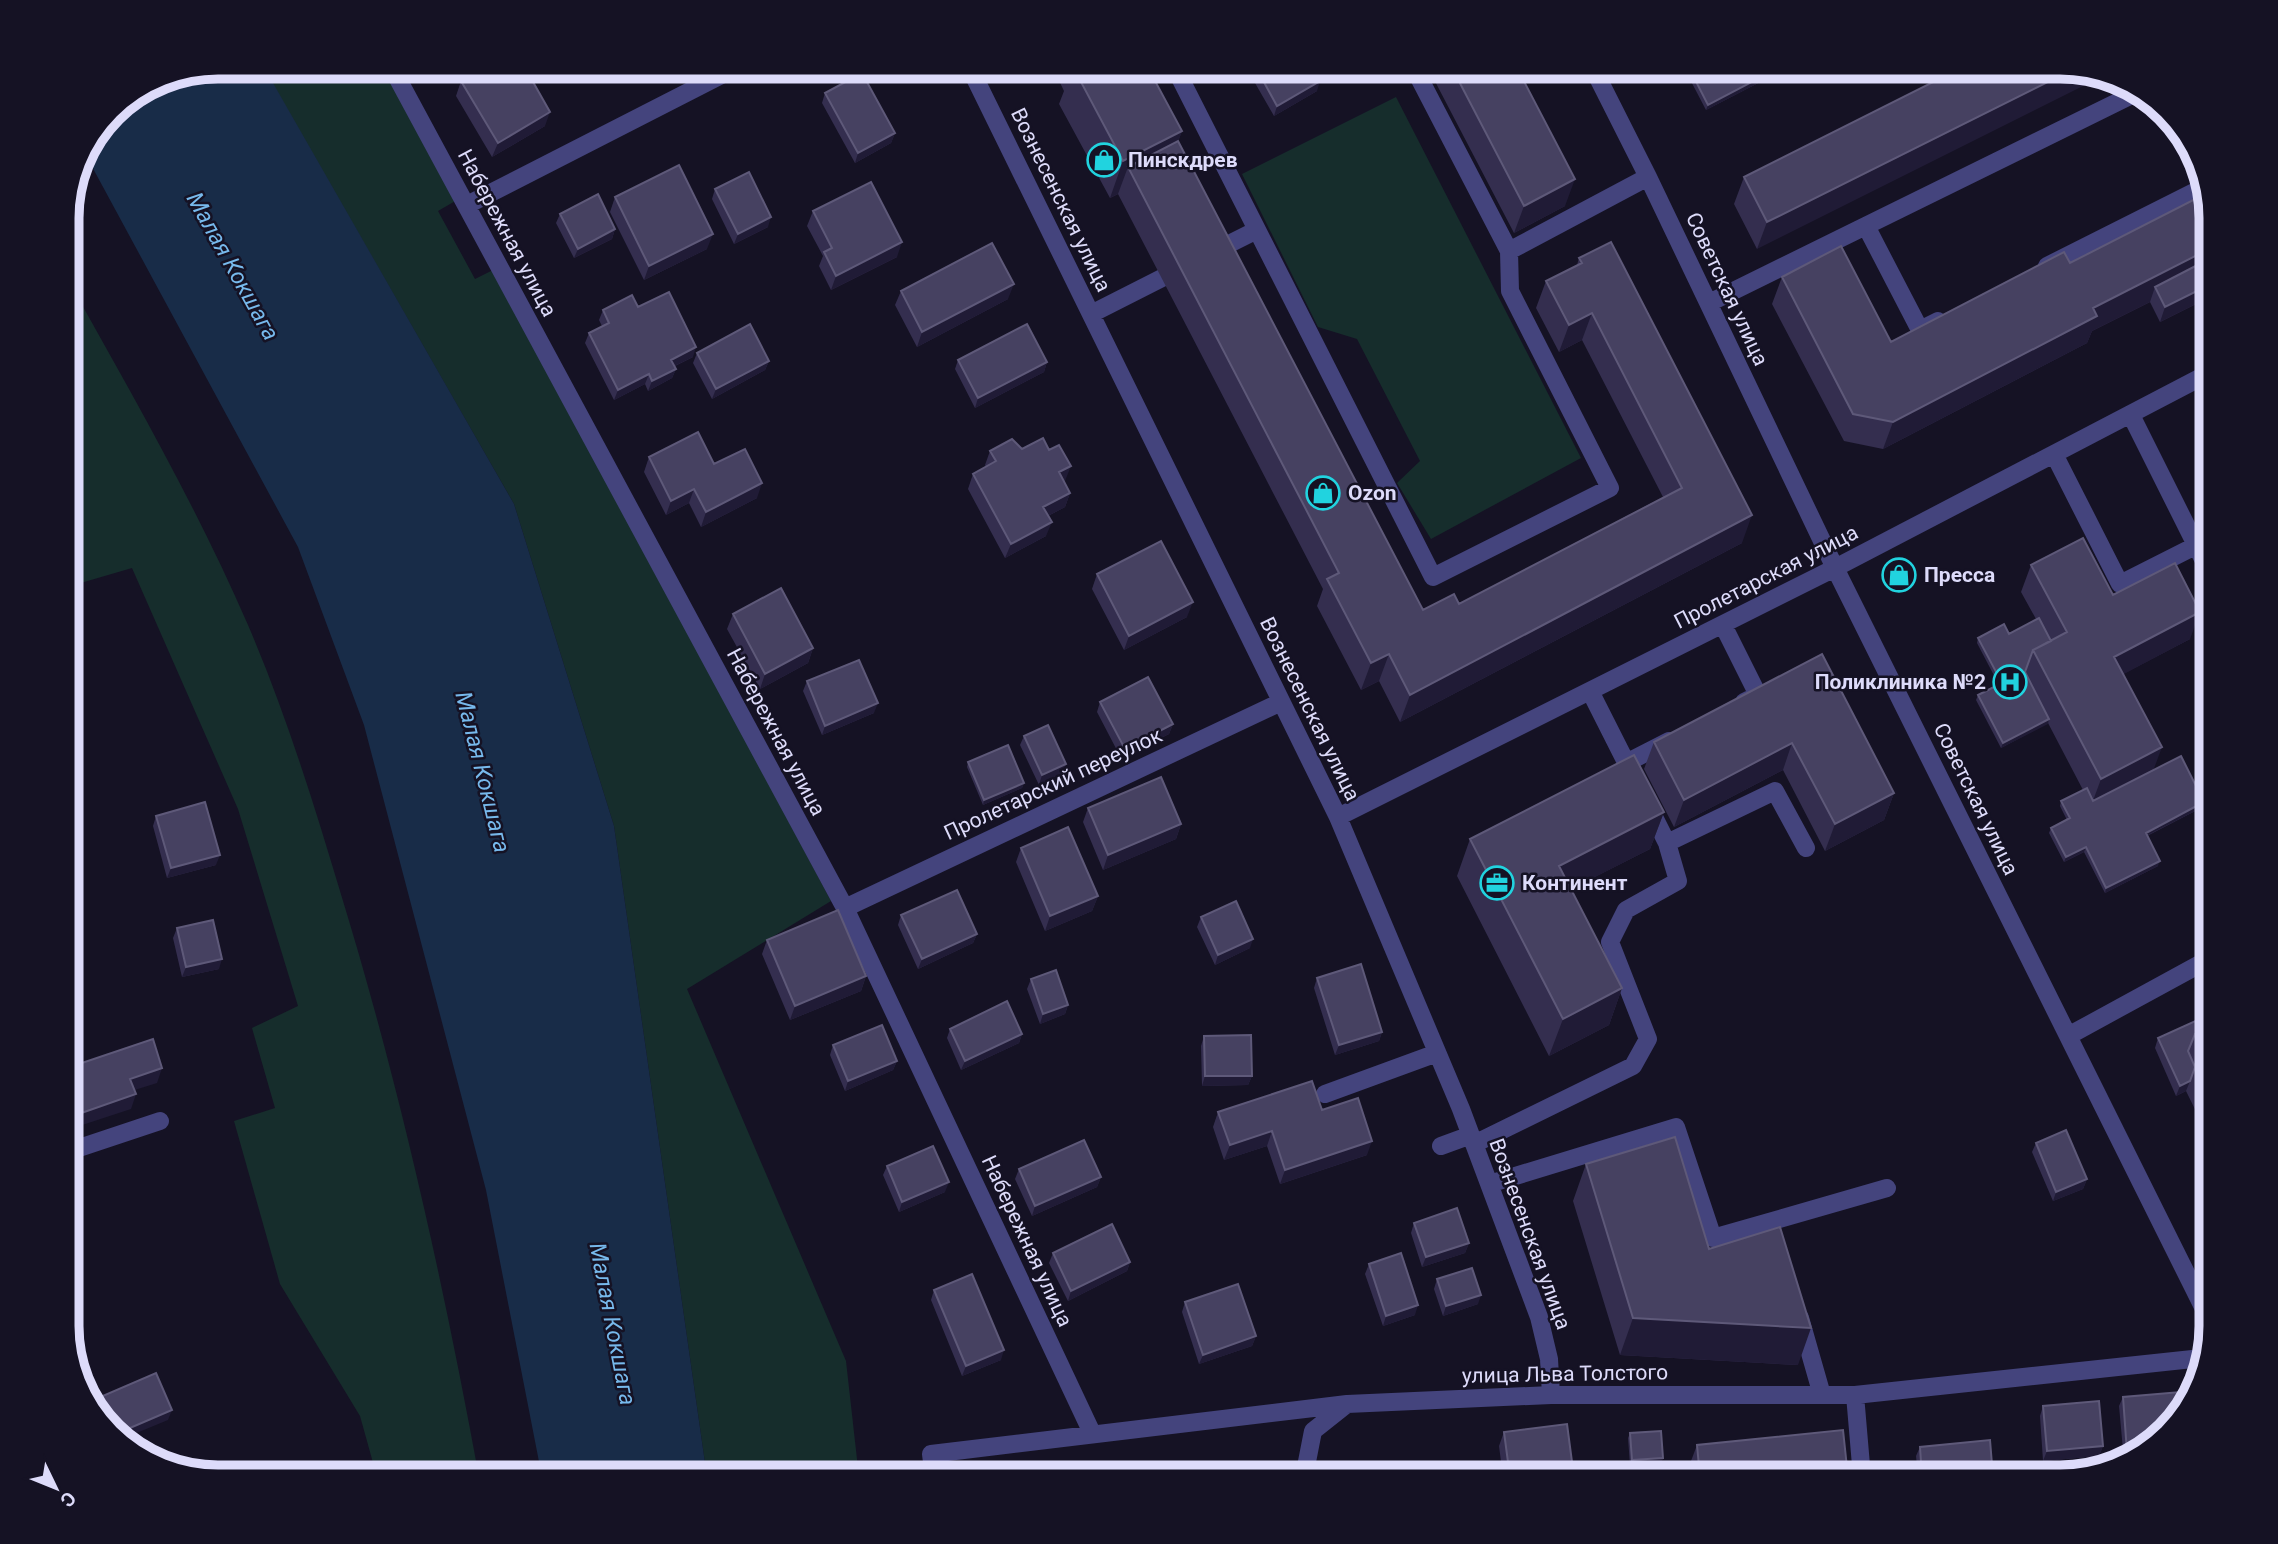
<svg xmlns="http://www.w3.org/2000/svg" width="2278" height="1544" viewBox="0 0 2278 1544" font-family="Roboto,sans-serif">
	<rect width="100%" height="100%" fill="#151224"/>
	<!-- green -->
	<path fill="#162d2c" d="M263,67h121l73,133 -19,11 37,68 20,-10 336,632 -144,88 159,372 13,116h-152l-93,-651 -100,-322z
		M1396,97l185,361 -150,81 -34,-56 23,-22 -63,-122 -39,-12 -76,-153z
		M67,278c63,113 129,227 181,347 37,86 65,176 92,266 59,192 103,389 139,586h-102l-17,-61 -80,-132 -46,-163 41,-13 -23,-80 46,-22 -60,-197 -106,-241 -65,19z"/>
	<!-- water -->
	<path fill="#182c48" d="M217,67l48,2 249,435 100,322 93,651h-165l-56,-287 -122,-465 -66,-178 -215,-397 28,-40 49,-32z"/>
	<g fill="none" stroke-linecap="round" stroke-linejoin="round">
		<!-- minor -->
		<path stroke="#44447d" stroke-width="18" d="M391,66l454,842 247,525
			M969,66l369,751 123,292 78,208 10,42 2,36
			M1174,66l259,511 177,-89 -100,-197 -1,-40 139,-74
			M1413,66l96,185
			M1592,66l56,111 187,391 376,755
			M467,205l272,-139
			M1866,226l54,104 18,-9
			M1213,252l44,-22
			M2047,266l157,-79
			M1709,303l431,-212
			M1091,314l71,-36
			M2131,415l80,160
			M2054,454l66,130 91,-46
			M67,599l7,-3
			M1723,625l35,70 -14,7
			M1590,691l45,89
			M1626,763l43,-22
			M1648,805l19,38 108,-52 31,57
			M1338,817l497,-249 376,-196
			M2211,844l-6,3 6,12
			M845,908l436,-206
			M2068,1036l143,-78
			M1325,1094l112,-41
			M1474,1144l159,-78 15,-27 -38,-97 16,-32 52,-29 -11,-38
			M1441,1146l30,-11
			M67,1152l93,-31
			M1489,1184l187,-57 37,111 174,-50
			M1800,1318l22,77
			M1855,1395l7,82
			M934,1477l-3,-23 416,-50 204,-9h304l347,-37
			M1304,1477l9,-46 34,-27"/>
	</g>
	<!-- wall -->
	<path fill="#342e4f" d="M1052,66h95l35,65 -4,10 245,469 36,-6 204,-107 -81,-157 -23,12 -23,-44 10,-27 31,-16 2,-7 163,285 -342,179 -21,-41 -18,9 -44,-84 6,-17 -205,-395 -8,4 -51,-94 5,-13z
		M1427,66h89l49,140 -51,27z
		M1683,66h105l-1,2 -81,42z
		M1965,66l-208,183 -23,-45 10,-27z
		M1259,73l58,18 -43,25 -19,-33z
		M461,81l84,45 -53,31 -36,-61z
		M825,93l70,40 -4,10 -36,20 -33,-60z
		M715,189l53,38 -34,17 -22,-45z
		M615,197l92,52 -63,31 -34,-68z
		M813,211l84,46 -66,33 -12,-24 4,-10 -16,-30z
		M560,214l55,15 -3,10 -38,19 -18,-35z
		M2070,263l138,24 -4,13 -44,22 -10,-20 -58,29 -5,12 -204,106 -39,-8 -72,-137 10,-27 109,65z
		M901,291l107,8 -91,48 -22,-42z
		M638,307l55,50 -18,9 1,3 -4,9 -24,13 -3,-7 -31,16 -29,-57 4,-10 13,-7 -3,-6 4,-10z
		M697,353l72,8 -4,9 -53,29 -19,-36z
		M958,360l89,2 -3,10 -69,36 -20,-39z
		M2211,440v54l-12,-26 10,-27z
		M1022,449l43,32h-1l6,12 -5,14 -17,9 -2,20 -41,22 -37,-69 5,-15 13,-7 -1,-2 5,-14z
		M649,457l65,7 43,34 -56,29 -12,-24 -23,12 -22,-43z
		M2031,565l159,74 -67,35 31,96 50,32 -1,5 -56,29 11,30 -53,27 -21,-41 -20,10 -15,-29 2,-5 16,-8 -7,-14 1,-5 22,-11 -35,-67 -47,25 -25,-48 2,-5 21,-10 -22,-42 1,-5 31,-4 27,-15 -15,-27z
		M1097,574l90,43 -63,33 -32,-61z
		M733,614l80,34 -5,15 -48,26 -33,-60z
		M1822,654l72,139 -10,27 -59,31 -42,-81 -109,57 -30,-58 10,-27z
		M807,681l67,32 -52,22 -19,-44z
		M1100,702l73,22 -4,10 -48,24 -24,-46z
		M1024,736l42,28 -4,9 -23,12 -19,-40z
		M968,762l56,21 -2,5 -39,17 -16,-38z
		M1088,808l93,16 -5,15 -73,31 -20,-48z
		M1664,812l-14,37 -79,40 51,99 -13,37 -60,31 -92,-180 13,-37z
		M156,816l60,49 -49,13 -14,-52z
		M1021,848l77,48 -6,15 -47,20 -29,-69z
		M901,915l76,19 -4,9 -55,26 -20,-44z
		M1201,917l49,31 -35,17 -18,-38z
		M177,928l42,41 -37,8 -9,-39z
		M767,940l99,36 -5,15 -71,29 -28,-66z
		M1317,978l65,54 -3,9 -44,14 -21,-67z
		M1031,979l37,26 -3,9 -25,10 -13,-35z
		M2211,1014v128l-25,-51 -10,5 -21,-48 3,-10z
		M950,1029l72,5 -3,9 -58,27 -14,-32z
		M1204,1036l48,40 -4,9 -46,1 -1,-40z
		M833,1045l64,16 -4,9 -48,21 -15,-36z
		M1322,1110l45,45 -87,29 -13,-38 -43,14 -11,-33 5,-15z
		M2036,1143l51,36 -4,10 -30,12 -21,-49z
		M1586,1164l123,85 89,116 -178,-10 -47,-154z
		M887,1166l58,26 -46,20 -16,-37z
		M1019,1169l82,8 -4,10 -65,29 -17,-37z
		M1414,1223l55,20 -4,10 -43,14 -11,-34z
		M1053,1253l77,9 -3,9 -59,30 -19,-38z
		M1369,1264l46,51 -32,11 -18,-52z
		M1437,1279l41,25 -35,12 -9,-27z
		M934,1290l67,70 -39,16 -31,-76z
		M1185,1302l71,34 -4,10 -53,18 -17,-52z
		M2192,1391l-68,70 -5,-55 4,-9z
		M2043,1406l60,40 -4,10 -56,5 -3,-45z
		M1504,1432l70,45h-71l-4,-31z
		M1630,1433l33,25 -2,5 -31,2 -2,-27z
		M1697,1445l151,32h-163z
		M1920,1447l73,30h-75l-2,-21z"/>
	<!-- shaded-wall -->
	<path fill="#201b36" d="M1782,66h6l-1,2 -81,42 2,-5z
		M2072,70l27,8 -342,171 10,-27z
		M1320,81l-3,10 -43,25 3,-10z
		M550,112l-5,14 -53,31 6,-14z
		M1182,131l-13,37 -41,-1 -10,27 -8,4 13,-37z
		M895,133l-4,10 -36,20 3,-10z
		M1575,179l-10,27 -51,27 10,-27z
		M771,217l-3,10 -34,17 4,-10z
		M615,229l-3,10 -38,19 4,-9z
		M713,234l-6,15 -63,31 5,-14z
		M902,242l-5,15 -66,33 5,-14z
		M2211,248v22l-56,17 -5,15 -58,29 -5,12 -204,106 10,-27 200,-114z
		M2211,274v12l-3,1 -4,13 -44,22 5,-15 40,-30z
		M1014,284l-6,15 -91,48 5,-15z
		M1592,313l-10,27 -23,12 10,-27z
		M696,347l-3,10 -25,12 3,-9z
		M769,361l-4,9 -53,29 4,-10z
		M1047,362l-3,10 -69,36 3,-10z
		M676,369l-4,9 -24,13 4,-10z
		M649,374l-4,10 -31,16 4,-10z
		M1071,466l-6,15 -11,5 5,-14z
		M762,483l-5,15 -56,29 5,-15z
		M694,489l-5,14 -23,12 5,-14z
		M1070,493l-5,14 -27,14 5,-14z
		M1752,515l-10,28 -342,179 10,-27z
		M1052,522l-6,14 -41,22 6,-14z
		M1193,602l-6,15 -63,33 5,-14z
		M2200,612l-10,27 -85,45 9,-27z
		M813,648l-5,15 -48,26 5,-15z
		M1389,654l-10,27 -18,9 10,-27z
		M878,703l-4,10 -52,22 3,-9z
		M2049,719l-1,5 -47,24 2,-5z
		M1173,724l-4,10 -48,24 4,-9z
		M1792,743l-9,27 -109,57 10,-27z
		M2162,747l-10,27 -61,32 10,-27z
		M1066,764l-4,9 -23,12 3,-10z
		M1024,783l-2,5 -39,17 1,-5z
		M1894,793l-10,27 -59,31 10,-27z
		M2204,802l-1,5 -59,30 2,-4z
		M1664,812l-14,37 -104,53 13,-36z
		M1181,824l-5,15 -73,31 5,-15z
		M2086,847l-2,5 -20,10 2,-5z
		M220,855l-4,10 -49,13 4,-10z
		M2160,861l-2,5 -53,27 1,-5z
		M1098,896l-6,15 -47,20 5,-15z
		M977,934l-4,9 -55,26 4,-10z
		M1253,939l-3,9 -35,17 3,-10z
		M222,959l-3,10 -37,8 4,-10z
		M866,976l-5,15 -71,29 5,-14z
		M1622,988l-13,37 -60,31 14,-37z
		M1068,1005l-3,9 -25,10 3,-10z
		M1382,1032l-3,9 -44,14 4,-10z
		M1022,1034l-3,9 -58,27 4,-9z
		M897,1061l-4,9 -48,21 3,-10z
		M162,1068l-5,15 -32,10 5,-14z
		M1205,1076h47l-4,9 -46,1z
		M2190,1081l-4,10 -10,5 4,-10z
		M136,1094l-5,15 -64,21v-12z
		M1272,1131l-5,15 -43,14 6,-15z
		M1372,1141l-5,14 -87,29 5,-14z
		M1101,1177l-4,10 -65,29 3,-10z
		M2087,1179l-4,10 -30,12 3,-9z
		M949,1182l-4,10 -46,20 3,-10z
		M1469,1243l-4,10 -43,14 4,-10z
		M1130,1262l-3,9 -59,30 3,-10z
		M1481,1295l-3,9 -35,12 3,-10z
		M1418,1305l-3,10 -32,11 3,-10z
		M1633,1318l178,10 -13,37 -178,-10z
		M1256,1336l-4,10 -53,18 4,-9z
		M1004,1350l-3,10 -39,16 4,-10z
		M172,1410l-4,10 -46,19 -6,-5z
		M2103,1446l-4,10 -56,5 4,-10z
		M2141,1450l-12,11h-5l3,-9z
		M1663,1458l-2,5 -31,2 2,-5z"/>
	<!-- building -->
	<path fill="#464161" stroke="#5e5979" stroke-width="2" d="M486,66h38l26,46 -52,31 -37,-62z
		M1074,66h73l35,65 -59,30 -50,-94z
		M1271,66h41l8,15 -43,25 -18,-33z
		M1451,66h65l59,113 -51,27z
		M1688,66h94l-74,39z
		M1965,66h96l11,4 -305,152 -23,-45z
		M862,73l33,60 -37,20 -33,-60z
		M1178,141l245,469 31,-16 5,10 223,-116 -90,-175 -23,12 -23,-44 36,-18 -3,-5 32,-16 141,273 -342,180 -21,-41 -18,9 -44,-84 12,-6 -211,-406z
		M679,165l34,69 -64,32 -34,-69z
		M749,172l22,45 -33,17 -23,-45z
		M871,182l31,60 -66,34 -12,-24 8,-4 -19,-37z
		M598,194l17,35 -37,20 -18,-35z
		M2205,194l6,23v31l-118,60 4,8 -204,106 -40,-8 -71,-137 59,-31 50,96 173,-90 6,11z
		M992,243l22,41 -92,48 -21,-41z
		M2211,258v16l-6,3 4,8 -44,22 -10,-20z
		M669,292l27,55 -25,13 5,9 -24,12 -3,-7 -31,16 -29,-57 20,-10 -6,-13 29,-15 6,12z
		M750,324l19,37 -53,28 -19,-36z
		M1027,324l20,38 -69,36 -20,-38z
		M698,432l16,32 31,-15 17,34 -56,29 -12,-23 -23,12 -22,-44z
		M1043,438l6,12 10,-5 12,21 -12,6 11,21 -27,14 9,15 -41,22 -38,-70 23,-13 -6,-10 22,-12 10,10z
		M2083,538l30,57 62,-32 25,49 -86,45 48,90 -61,32 -68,-129 34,-18 -36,-67z
		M1161,541l32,61 -64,34 -32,-62z
		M781,588l32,60 -48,26 -32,-60z
		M2039,618l12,23 -18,9 -8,22 24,47 -46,24 -25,-48 24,-12 -24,-45 26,-14 5,10z
		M1822,654l72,139 -59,31 -43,-81 -108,57 -30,-58z
		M859,660l19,43 -53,23 -18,-45z
		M1148,677l25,47 -48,25 -25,-47z
		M1048,725l18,39 -24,11 -18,-39z
		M1008,745l16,38 -40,17 -16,-38z
		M1634,755l30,57 -105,54 63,122 -59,31 -93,-180z
		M2181,756l23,46 -58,31 14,28 -54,27 -20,-41 -20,10 -15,-29 19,-10 -9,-17 26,-13 6,13z
		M1161,777l20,47 -73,31 -20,-47z
		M205,802l15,53 -49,13 -15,-52z
		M1068,827l30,69 -48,20 -29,-68z
		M957,890l20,44 -55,25 -21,-44z
		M1236,901l17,38 -35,16 -17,-38z
		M838,910l28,66 -71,30 -28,-66z
		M213,920l9,39 -36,8 -9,-39z
		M1361,964l21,68 -43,13 -22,-67z
		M1056,970l12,35 -25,9 -12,-35z
		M1007,1001l15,33 -57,27 -15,-32z
		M2211,1014v12l-16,8 -7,17 7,16 -5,14 -10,5 -22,-48z
		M882,1025l15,36 -49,20 -15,-36z
		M2211,1026v69l-15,-31 10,-4 -11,-26z
		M1251,1035l1,41h-47l-1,-40z
		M153,1039l9,29 -32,11 6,15 -69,24v-50z
		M1312,1081l10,29 36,-12 14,43 -87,29 -13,-39 -42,14 -12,-33z
		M2066,1130l21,49 -31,13 -20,-49z
		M1675,1137l34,112 71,-22 31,101 -178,-10 -47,-154z
		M1084,1140l17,37 -66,29 -16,-37z
		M933,1146l16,36 -47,20 -15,-36z
		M1457,1208l12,35 -43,14 -12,-34z
		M1112,1224l18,38 -59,29 -18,-38z
		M1401,1253l17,52 -32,11 -17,-52z
		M1472,1268l9,27 -35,11 -9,-27z
		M972,1274l32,76 -38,16 -32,-76z
		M1238,1284l18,52 -53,19 -18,-53z
		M156,1373l16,37 -56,24 -21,-23 -4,-10z
		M2192,1391l-6,20 -45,39 -14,2 -4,-55z
		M2099,1401l4,45 -56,5 -4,-45z
		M1567,1424l7,53h-64l-6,-45z
		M1843,1430l5,47h-148l-3,-32z
		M1661,1431l2,27 -31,2 -2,-27z
		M1990,1440l3,37h-71l-2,-30z"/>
	<!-- icons -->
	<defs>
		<symbol id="shop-ring" viewBox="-11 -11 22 22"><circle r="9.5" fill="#151224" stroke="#21d3df" stroke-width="1.5"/><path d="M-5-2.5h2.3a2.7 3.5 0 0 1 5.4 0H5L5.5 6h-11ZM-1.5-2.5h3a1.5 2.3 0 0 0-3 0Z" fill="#21d3df"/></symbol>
		<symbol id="hospital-ring" viewBox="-11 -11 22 22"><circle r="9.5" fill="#151224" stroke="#21d3df" stroke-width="1.5"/><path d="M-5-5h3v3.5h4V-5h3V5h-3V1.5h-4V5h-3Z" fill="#21d3df"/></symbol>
		<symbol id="office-ring" viewBox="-11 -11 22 22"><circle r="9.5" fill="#151224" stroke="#21d3df" stroke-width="1.5"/><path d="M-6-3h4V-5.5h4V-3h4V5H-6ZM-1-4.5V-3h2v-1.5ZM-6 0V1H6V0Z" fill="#21d3df"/></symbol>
	</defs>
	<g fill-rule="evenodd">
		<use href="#shop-ring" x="1085" y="141" width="38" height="38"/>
		<use href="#shop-ring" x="1304" y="474" width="38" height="38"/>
		<use href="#shop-ring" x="1880" y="556" width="38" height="38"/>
		<use href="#hospital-ring" x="1991" y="663" width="38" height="38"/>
		<use href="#office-ring" x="1478" y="864" width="38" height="38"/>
	</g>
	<g text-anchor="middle" stroke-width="5" stroke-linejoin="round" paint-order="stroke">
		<!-- poi labels -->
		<g font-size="21" font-weight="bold" fill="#dddbfa" stroke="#151224" text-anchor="start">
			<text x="1128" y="167">Пинскдрев</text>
			<text x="1348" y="500">Ozon</text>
			<text x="1924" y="582">Пресса</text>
			<text x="1986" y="689" text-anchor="end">Поликлиника №2</text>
			<text x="1522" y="890">Континент</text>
		</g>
		<!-- street labels -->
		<g font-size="21" fill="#dddbfa" stroke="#151224">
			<text transform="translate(1061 200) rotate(64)" y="7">Вознесенская улица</text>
			<text transform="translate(507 233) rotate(62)" y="7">Набережная улица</text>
			<text transform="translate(1727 289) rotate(65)" y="7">Советская улица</text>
			<text transform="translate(1766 577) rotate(-27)" y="7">Пролетарская улица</text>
			<text transform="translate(1310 709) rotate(64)" y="7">Вознесенская улица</text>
			<text transform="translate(776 732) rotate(62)" y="7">Набережная улица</text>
			<text transform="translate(1053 784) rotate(-25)" y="7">Пролетарский переулок</text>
			<text transform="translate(1976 799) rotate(64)" y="7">Советская улица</text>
			<text transform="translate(1530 1234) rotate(70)" y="7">Вознесенская улица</text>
			<text transform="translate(1027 1241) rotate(65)" y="7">Набережная улица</text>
			<text transform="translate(1565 1374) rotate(-1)" y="7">улица Льва Толстого</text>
		</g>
		<!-- water labels -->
		<g font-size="23" font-style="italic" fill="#77b9ec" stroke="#151224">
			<text transform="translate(233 266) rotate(61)" y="8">Малая Кокшага</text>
			<text transform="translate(483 772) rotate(76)" y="8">Малая Кокшага</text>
			<text transform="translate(613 1324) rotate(79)" y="8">Малая Кокшага</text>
		</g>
	</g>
	<!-- crop -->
	<path d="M0 0H2278V1544H0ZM218 79H2060A139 139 0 0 1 2199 218V1326A139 139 0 0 1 2060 1465H218A139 139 0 0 1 79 1326V218A139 139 0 0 1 218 79Z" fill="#151224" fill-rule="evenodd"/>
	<path fill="none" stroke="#dddbfa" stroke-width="9" d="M218 79H2060A139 139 0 0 1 2199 218V1326A139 139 0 0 1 2060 1465H218A139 139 0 0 1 79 1326V218A139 139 0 0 1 218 79Z"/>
	<!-- north arrow -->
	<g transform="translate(56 1488) rotate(133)" stroke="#151224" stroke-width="5" paint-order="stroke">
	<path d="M0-5L12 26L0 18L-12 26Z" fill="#dddbfa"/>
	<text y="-10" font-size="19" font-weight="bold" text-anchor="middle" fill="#dddbfa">С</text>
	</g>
</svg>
